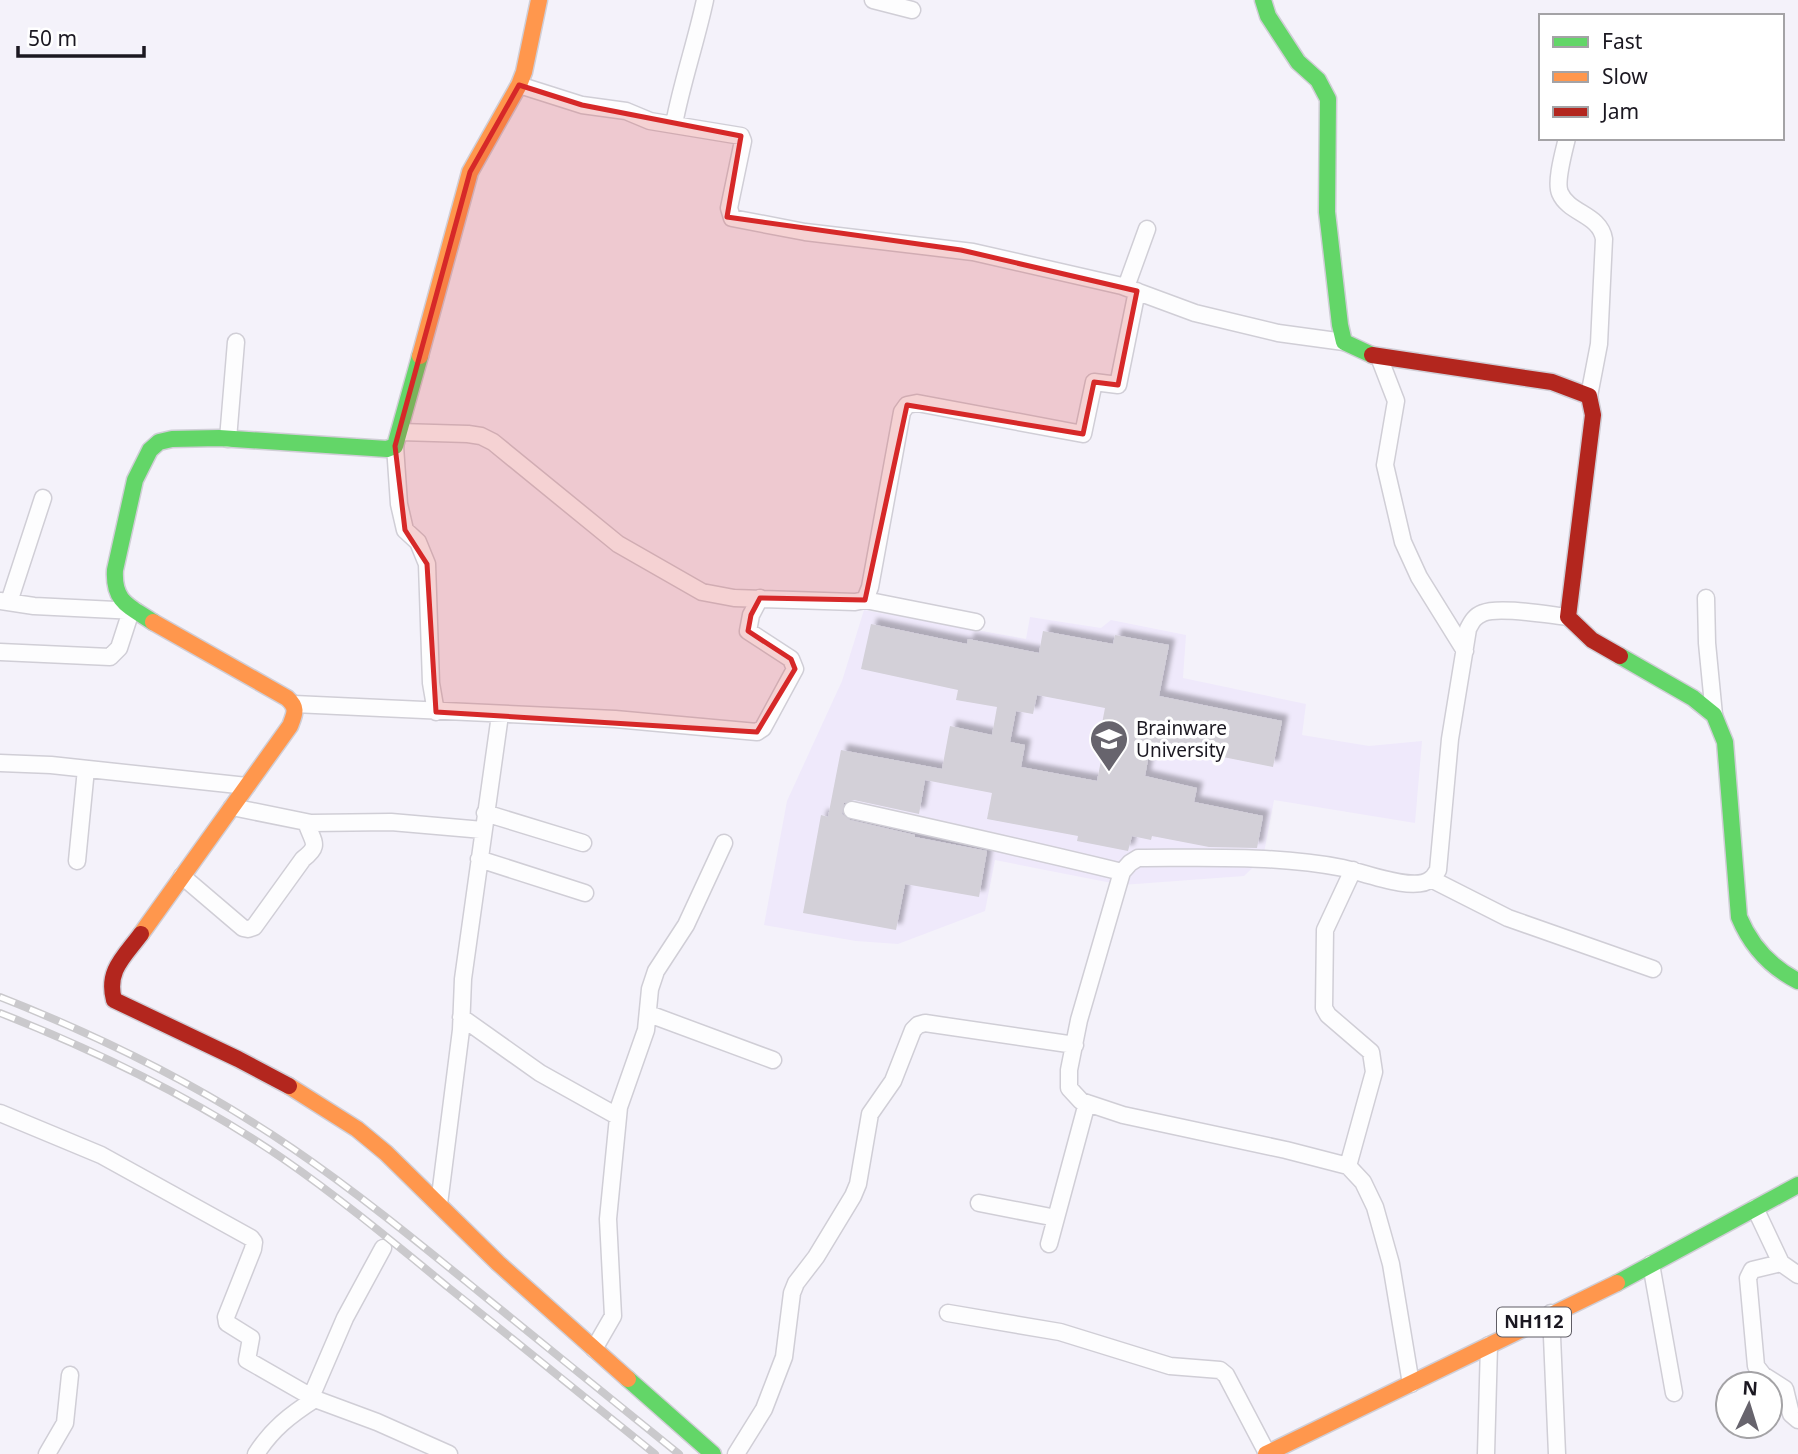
<svg xmlns="http://www.w3.org/2000/svg" width="1798" height="1454" viewBox="0 0 1798 1454" font-family="'Noto Sans',sans-serif">
	<defs>
		<filter id="shadow"><feDropShadow dx="6" dy="-6" stdDeviation="2" flood-color="#0004"/></filter>
	</defs>
	<rect width="100%" height="100%" fill="#f4f2fa"/>
	<!-- built -->
	<path fill="#efe9fb" d="M864,610l162,29 4,-22 71,11 10,-8 75,15 -3,43 123,26 -4,31 67,11 53,-5 -7,82 -141,-23 -11,58 -19,18 -122,9 -127,-25 -10,51 -87,33 -42,-3 -92,-16 23,-124 55,-120z"/>
	<!-- building -->
	<path fill="#d3d0d8" fill-rule="evenodd" filter="url(#shadow)" d="M871,624l96,20 1,-5 71,14 4,-22 70,13 2,-9 54,10 -10,51 123,25 -9,46 -100,-20 -1,7 -22,-5 -5,27 52,12 -3,14 69,14 -6,32 -48,-1 -57,-11 -1,4 -19,-4 -4,15 -51,-10 1,-5 -91,-17 5,-26 -67,-13 -6,34 -65,-14 -10,3 -2,11 8,6 65,15v2l72,14 -8,46 -74,-13 -9,46 -93,-17 18,-98 7,2 13,-67 101,19 8,-43 42,9 5,-28 -41,-7 2,-10 -97,-21zM1037,695l68,13 -6,31 6,1 -8,41 -76,-14 4,-22 -15,-3 6,-31 17,3z"/>
	<g fill="none" stroke-linecap="round" stroke-linejoin="round">
		<defs>
			<path id="street" d="M873,0l39,10
				M519,85l63,20 44,6 24,10 91,15 2,5 -14,67 3,10 73,14 168,20 149,34 73,27 83,20 66,9
				M674,124c8,-42 22,-82 31,-124
				M1567,138c-3,13 -12,44 -7,55 9,21 40,21 44,46l-5,105 -10,52
				M1126,287l21,-58
				M1379,357l17,44 -11,64 18,77 16,35 46,74
				M400,432l68,2 13,2 12,6 125,102 84,48 32,6 121,4 10,-2 5,-13 32,-175 5,-7 10,-2 166,31 11,-52 24,3 19,-94
				M228,439l8,-97
				M395,446l4,58 6,26 13,12 9,22 4,119 5,29
				M1706,598l1,45 7,72
				M865,600l111,22
				M0,601l34,5 102,5
				M9,602l34,-104
				M0,652l110,5 9,-9 12,-37
				M294,704l321,15 142,13 6,-4 32,-59 -4,-10 -43,-28 3,-16 9,-17
				M0,763l51,2 196,21
				M232,807l79,16 80,-1 92,8
				M852,810c90,20 180,40 270,62
				M485,813l98,30
				M479,859l106,34
				M77,861l9,-92
				M182,876l61,52 5,1 6,-2 49,-68c18,-14 10,-16 3,-37
				M1431,879l77,39 145,51
				M649,1014l124,46
				M461,1017l79,56 77,43
				M0,1113l101,42 150,83 3,4 -1,7 -27,68 1,6 24,15 -4,22 68,39
				M1348,1166l26,-94 -3,-20 -43,-37 -4,-7 1,-78 28,-60
				M979,1203l77,15
				M439,1204l22,-174 2,-51 37,-264
				M1755,1208l26,55 17,12
				M1049,1244l38,-141
				M1781,1263l-29,7 -4,8 8,88 7,9 22,14 6,25 7,6
				M1651,1264l23,129
				M948,1313l112,19 110,34 50,4 6,5 41,78
				M1551,1313l6,141
				M594,1349l19,-33 -5,-97 11,-112 27,-77 4,-41 6,-18 30,-46 38,-82
				M1411,1384l-20,-120 -16,-57 -12,-25 -15,-16 -62,-16 -163,-35 -42,-14 -12,-13v-18l10,-50 43,-148 8,-9 8,-5c68,0 138,-3 205,10 19,4 72,25 88,11 3,-2 5,-6 7,-9l12,-131 18,-110c4,-8 7,-13 15,-16 16,-7 66,2 85,4
				M311,1397l34,-79 38,-70
				M47,1454l18,-31 5,-48
				M256,1454c16,-25 34,-39 59,-55l62,23 72,32
				M736,1454l28,-45 20,-52 8,-64 4,-10 20,-26 37,-61 5,-12 12,-70 23,-33 20,-51 5,-5 7,-2 150,22
				M1486,1454l3,-109"/>
			<path id="fast" d="M1263,0l5,16 30,46 20,18 10,19 -1,113 13,113 4,17 28,13
				M153,622c-24,-16 -40,-20 -38,-52l20,-90 15,-30 9,-8 13,-3 47,-1 168,11 8,-3 25,-90
				M1620,656l73,42 21,17 11,27 14,175c12,29 31,50 59,64
				M1617,1283l181,-98
				M628,1379l85,75"/>
			<path id="slow" d="M420,356l50,-184 49,-87 5,-13 15,-72
				M141,934l149,-208c5,-13 8,-18 -3,-28l-134,-76
				M289,1086l68,43 29,24 112,110 130,116
				M1266,1454l351,-171"/>
			<path id="jam" d="M1372,355l180,27 37,14 4,19 -25,202 24,23 28,16
				M141,934c-17,23 -35,37 -27,66l124,59 51,27"/>
		</defs>
		<!-- street casing -->
		<use href="#street" stroke="#d0ced6" stroke-width="19"/>
		<!-- fast casing -->
		<use href="#fast" stroke="#d0ced6" stroke-width="19"/>
		<!-- slow casing -->
		<use href="#slow" stroke="#d0ced6" stroke-width="19"/>
		<!-- jam casing -->
		<use href="#jam" stroke="#d0ced6" stroke-width="19"/>
		<!-- street -->
		<use href="#street" stroke="#fdfdfe" stroke-width="16"/>
		<!-- fast -->
		<use href="#fast" stroke="#63d668" stroke-width="16"/>
		<!-- slow -->
		<use href="#slow" stroke="#ff974d" stroke-width="16"/>
		<!-- jam -->
		<use href="#jam" stroke="#b3261e" stroke-width="16"/>
		<defs>
			<path id="rail" d="M0,997c102,40 201,89 292,151 63,43 122,91 181,139 69,56 137,111 206,167
				M0,1013c99,39 194,85 282,145 58,40 112,85 167,130 69,55 138,111 206,166"/>
		</defs>
		<!-- rail casing -->
		<use href="#rail" stroke="#cac9cc" stroke-width="8"/>
		<!-- rail -->
		<use href="#rail" stroke="#fff" stroke-width="5" stroke-dasharray="16" stroke-linecap="butt"/>
	</g>
	<!-- marked area -->
	<path fill="#d62828" fill-opacity="0.2" stroke="#d62828" stroke-width="5" stroke-linejoin="round" d="M519,85l63,20 159,31 -14,81 234,33 176,41 -19,94 -24,-3 -11,52 -176,-29 -42,195 -105,-2 -9,17 -3,16 43,28 4,10 -38,63 -321,-20 -9,-148 -22,-34 -10,-84 75,-274z"/>
	<!-- icons -->
	<defs>
		<symbol id="university-pin" viewBox="-11 -11 22 30"><path d="M0 17L-7.5 6A9.5 9.5 0 1 1 7.5 6Z" fill="#67646d" stroke="#fff"/><path d="M0-5L7-2L0 1L-7-2ZM-4 1L0 2.5L4 1V4Q0 6-4 4Z" fill="#fff"/></symbol>
	</defs>
	<g fill-rule="evenodd">
		<use href="#university-pin" x="1087" y="717" width="44" height="60"/>
	</g>
	<g text-anchor="middle" stroke-width="7" stroke-linejoin="round" paint-order="stroke">
		<!-- shield labels -->
		<rect fill="#fff" stroke="#5f5d64" stroke-width="2" x="1497" y="1307.5" width="74" height="29" rx="5"/>
		<g font-size="18" font-weight="bold" fill="#1b1821">
			<text x="1534" y="1328">NH112</text>
		</g>
		<!-- poi labels -->
		<g font-size="19" fill="#1b1821" stroke="#fff" text-anchor="start">
			<text x="1136" y="735">Brainware<tspan x="1136" dy="22">University</tspan></text>
		</g>
	</g>
	<!-- legend -->
	<rect x="1539" y="14" width="245" height="126" fill="#ffffff" stroke="#a4a3a6" stroke-width="2"/>
	<rect x="1553" y="37" width="35" height="10" fill="#63d668" stroke="#a4a3a6" stroke-width="2"/>
	<text x="1602" y="49" font-size="21" fill="#1b1821">Fast</text>
	<rect x="1553" y="72" width="35" height="10" fill="#ff974d" stroke="#a4a3a6" stroke-width="2"/>
	<text x="1602" y="84" font-size="21" fill="#1b1821">Slow</text>
	<rect x="1553" y="107" width="35" height="10" fill="#b3261e" stroke="#a4a3a6" stroke-width="2"/>
	<text x="1602" y="119" font-size="21" fill="#1b1821">Jam</text>
	<!-- north arrow -->
	<g transform="translate(1749 1405) rotate(4)"><circle r="33" fill="#ffffff" stroke="#a4a3a6" stroke-width="2"/>
	<path d="M0-5L12 26L0 18L-12 26Z" fill="#67646d"/>
	<text y="-10" font-size="19" font-weight="bold" text-anchor="middle" fill="#1b1821">N</text>
	</g>
	<!-- scale -->
	<path d="M18 46v10h126v-10" fill="none" stroke="#1b1821" stroke-width="3.5"/>
	<text x="28" y="46" font-size="21" fill="#1b1821" stroke="#ffffff" stroke-width="5" paint-order="stroke">50 m</text>
</svg>
